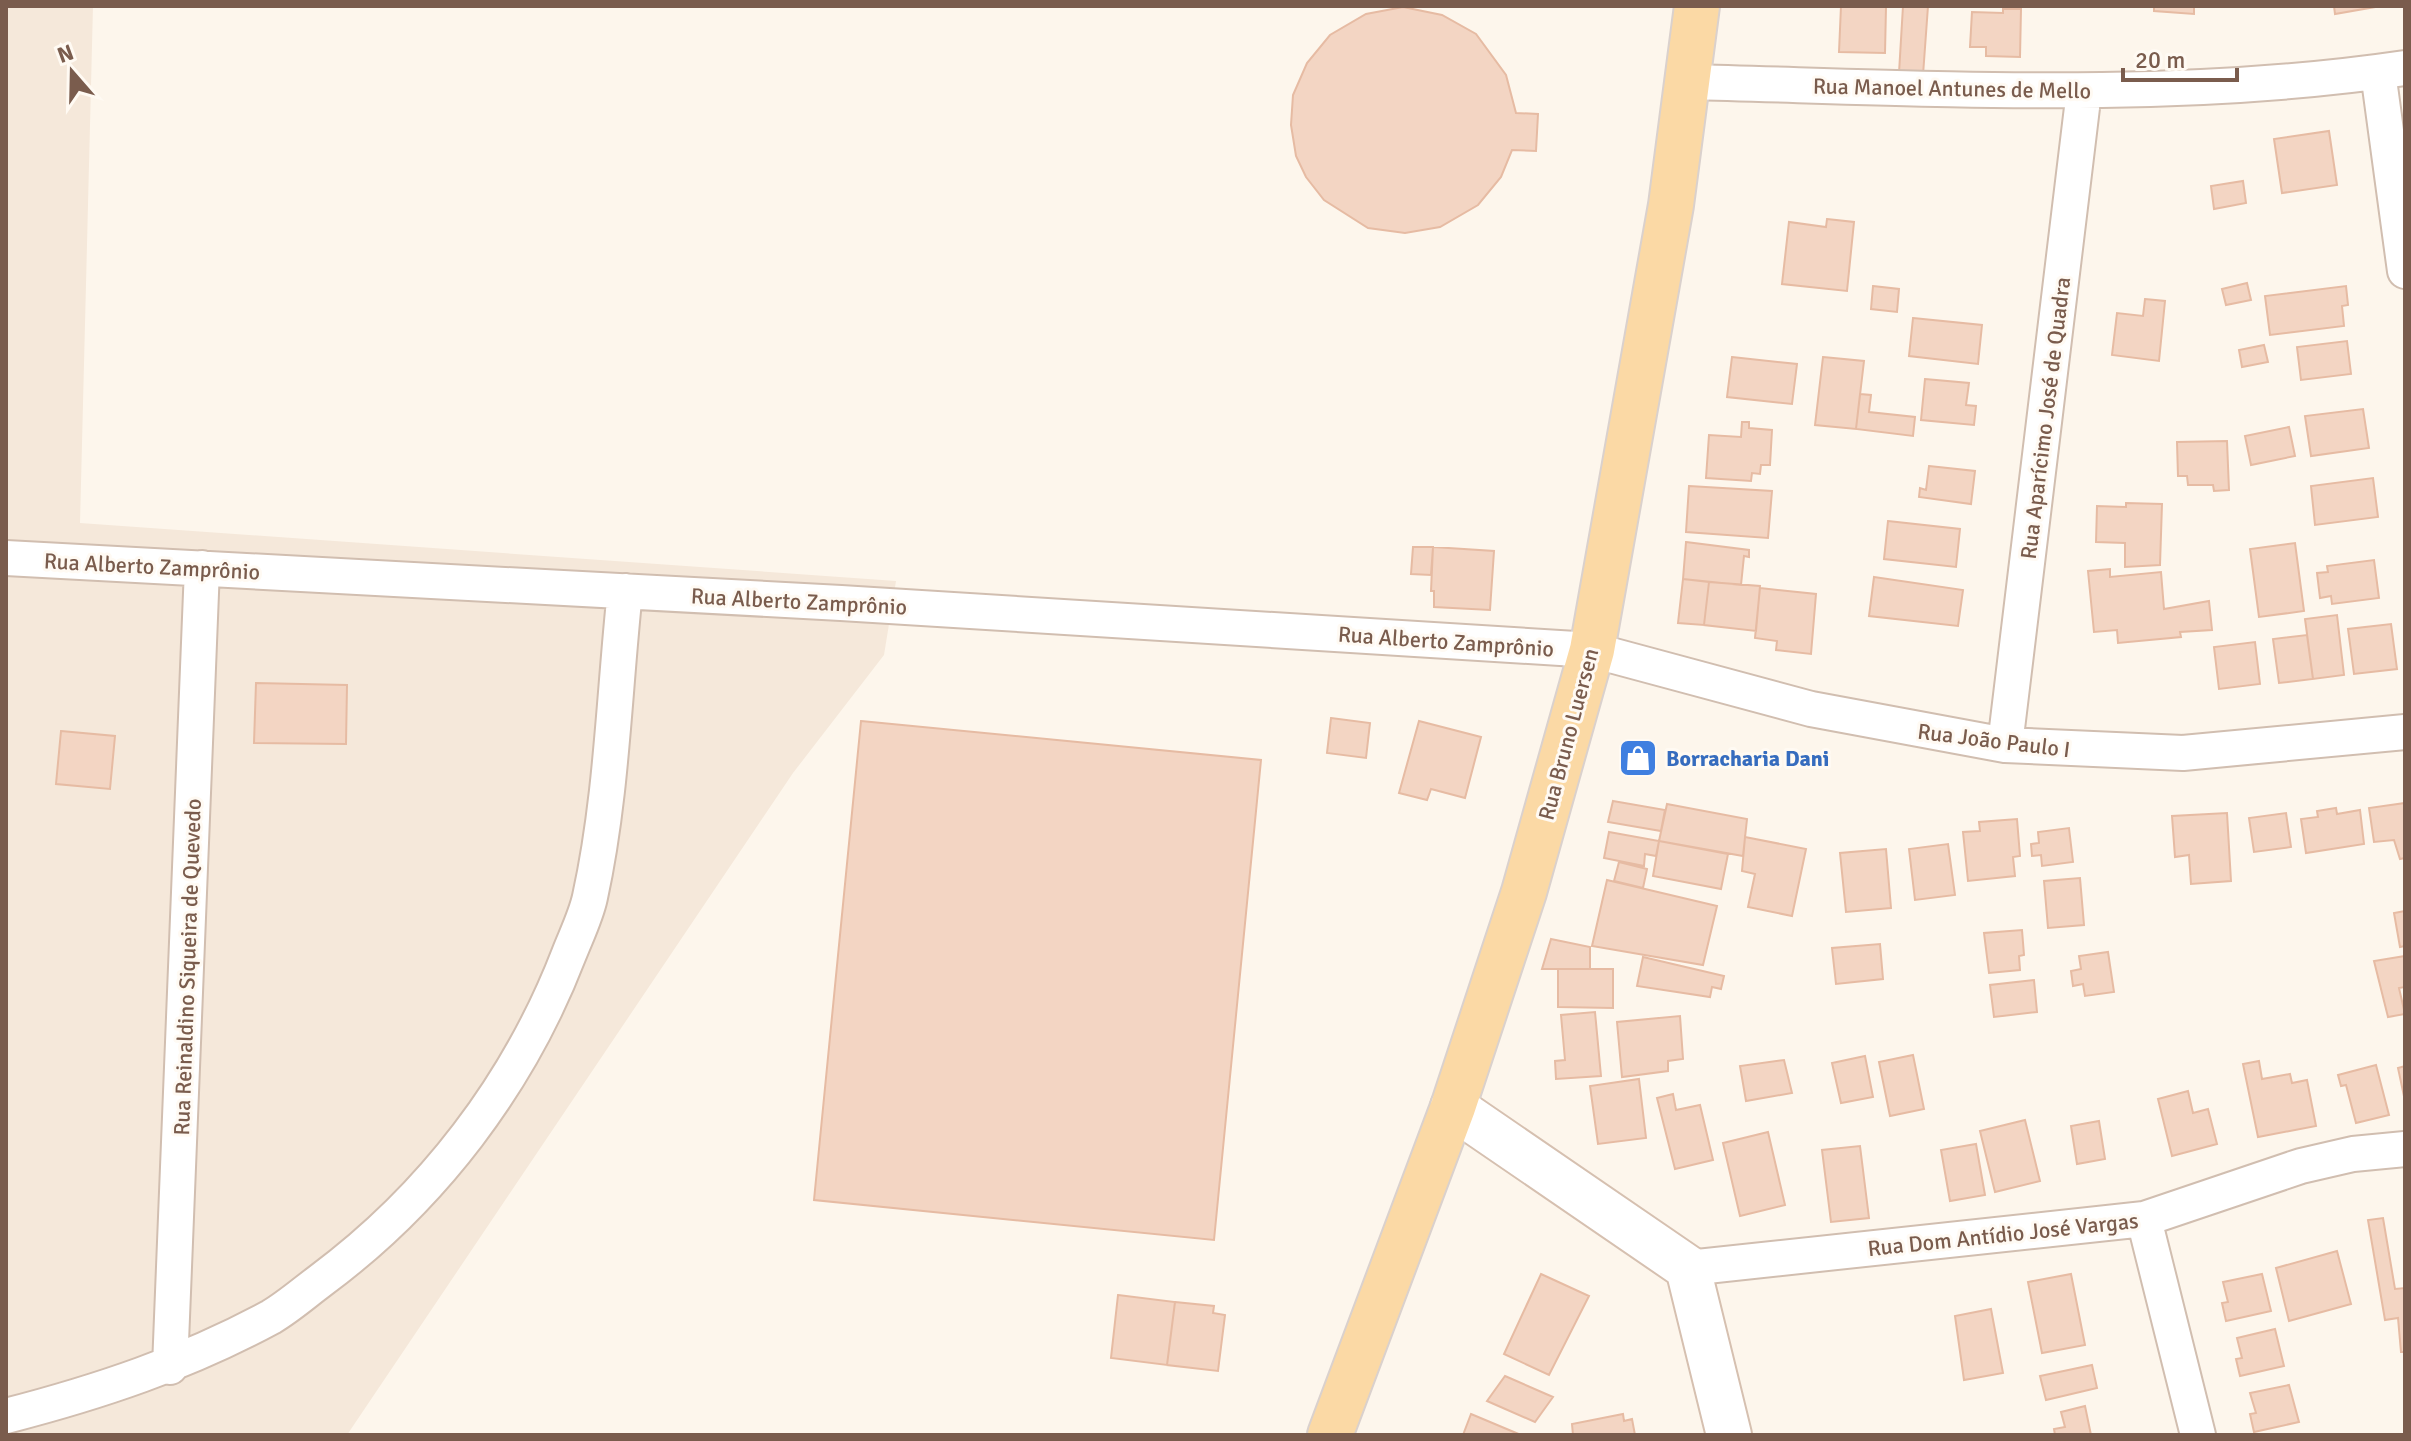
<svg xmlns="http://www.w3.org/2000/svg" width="2411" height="1441" viewBox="0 0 2411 1441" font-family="Signika,sans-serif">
	<rect width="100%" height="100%" fill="#fdf6ec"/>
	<!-- residential -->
	<path fill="#f5e8da" d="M6,6h87l-13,517 816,58 -12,74 -91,118 -446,662h-341z"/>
	<!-- building -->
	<path fill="#f3d5c3" stroke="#e6bba3" stroke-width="2" d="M1841,6l45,1 -1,46 -46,-1z
		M1903,6h25l-5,69 -24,-2z
		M2154,6h40v8l-40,-3z
		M2334,6h40l1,1 -40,7z
		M1403,7l39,8 34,19 30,41 10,38 22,1 -2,37 -24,-1 -11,27 -23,28 -38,22 -35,6 -37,-5 -44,-28 -18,-23 -10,-21 -5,-31 2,-30 14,-32 23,-28 36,-21z
		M2003,9h18l-1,48 -34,-1v-9h-16l2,-35 31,1z
		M2329,131l8,54 -55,8 -8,-54z
		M2243,181l3,22 -32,6 -3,-23z
		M1827,219l27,3 -7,69 -65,-7 7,-62 37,5z
		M2247,283l4,17 -25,5 -4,-16z
		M1873,286l26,3 -2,23 -26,-3z
		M2346,286l2,19 -6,1 2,20 -74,9 -5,-39z
		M2145,299l20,2 -6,60 -47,-6 5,-42 26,3z
		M1913,318l69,7 -4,39 -69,-8z
		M2347,341l4,33 -50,6 -4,-33z
		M2264,345l4,17 -26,5 -3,-17z
		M1732,357l65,7 -5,40 -65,-7z
		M1823,357l41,4 -8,68 -41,-4z
		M1925,379l44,4 -3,22 10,1 -2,19 -53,-5z
		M1860,394l11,1 -2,17 46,5 -2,19 -57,-7z
		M2363,409l6,39 -58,8 -6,-40z
		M1742,422h7v6l23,2 -2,35h-9l-1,9 -8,-1 -1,8 -45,-3 3,-43 32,2z
		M2289,427l6,29 -44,9 -6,-29z
		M2227,441l2,49 -15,1 -1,-6h-25l-1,-9h-9l-1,-34z
		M1929,466l46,5 -4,33 -52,-7 1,-9 6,2z
		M2373,478l5,39 -63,8 -4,-39z
		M1689,486l83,5 -4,47 -82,-6z
		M2126,503l36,1 -2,61 -35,2v-24l-29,-1 1,-36 29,1z
		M1888,521l72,8 -4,38 -72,-8z
		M1686,542l63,8v7l-5,-1 -3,29 -58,-6z
		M2295,543l9,68 -45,6 -9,-68z
		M1413,547h20l-2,28 -20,-1z
		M1433,547l61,4 -4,59 -56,-3v-16h-3z
		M2374,560l5,38 -47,6 -1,-8 -11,2 -3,-25 11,-1 -1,-6z
		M2110,569v8l51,-5 3,37 45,-8 3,29 -32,2 1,5 -63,6 -1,-13 -23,2 -6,-61z
		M1874,577l89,13 -5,36 -89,-10z
		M1683,579l26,3 -5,43 -26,-2z
		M1709,582l51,4 -4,45 -52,-6z
		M1760,588l56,6 -5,60 -35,-4 1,-9 -22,-3z
		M2337,615l7,60 -31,4 -8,-60z
		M2391,624l6,45 -43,5 -6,-45z
		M2307,635l6,44 -34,4 -6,-44z
		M2255,642l5,42 -41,5 -5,-42z
		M256,683l91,2 -1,59 -92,-1z
		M1331,718l39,5 -4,35 -39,-5z
		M861,721l400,39 -47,480 -400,-40z
		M1419,721l62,16 -16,61 -34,-9 -4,11 -28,-7z
		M61,731l54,5 -5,53 -54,-5z
		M1613,801l52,9 -4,21 -53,-9z
		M2405,803v55l-5,1 -6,-19 -20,2 -5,-34z
		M1667,804l80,15 -4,37 -84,-15z
		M2336,808l1,6 23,-4 4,34 -58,9 -5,-34 17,-2 -1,-6z
		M2227,813l4,68 -40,3 -2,-29 -14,2 -3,-41z
		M2286,813l5,34 -37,5 -5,-34z
		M2017,819l3,37 -7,1 2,19 -47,5 -5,-49 17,-1 -1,-9z
		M2069,828l4,34 -31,4 -1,-11 -9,1 -1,-12 8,-1 -1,-11z
		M1609,832l50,9 -3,15 -11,-2 -1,12 -40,-8z
		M1745,837l61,12 -14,67 -44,-9 7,-33 -13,-3z
		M1659,841l69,13 -7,35 -68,-13z
		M1948,844l7,51 -40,5 -6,-51z
		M1886,849l5,59 -45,4 -6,-59z
		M1619,862l28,7 -4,19 -29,-7z
		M2080,878l4,47 -36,3 -4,-47z
		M1607,880l110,26 -14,59 -111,-19z
		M2405,911v35l-5,1 -6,-34z
		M2022,930l2,25 -5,1 1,14 -31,3 -5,-40z
		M1551,939l39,8v22h-48z
		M1880,944l3,35 -47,5 -4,-36z
		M2108,952l6,40 -29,4 -2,-12 -10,2 -2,-15 10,-2 -2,-13z
		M2405,956v31l-6,1 6,26 -17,3 -14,-56z
		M1643,957l81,19 -3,13 -9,-2 -2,10 -73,-11z
		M1558,969h55v39l-55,-1z
		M2034,980l3,32 -43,5 -4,-32z
		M1595,1012l6,64 -45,3 -1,-18 10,-1 -4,-45z
		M1680,1016l3,43 -15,2v10l-46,6 -5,-55z
		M1913,1055l11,54 -34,7 -11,-54z
		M1865,1056l8,41 -32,6 -9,-40z
		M1784,1060l8,33 -46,8 -6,-35z
		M2259,1061l3,18 28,-5 2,9 15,-3 9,46 -58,11 -15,-73z
		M2376,1065l13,50 -33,8 -10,-38 -5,1 -3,-11z
		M2405,1066v35l-7,-33z
		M1639,1079l7,59 -48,6 -8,-58z
		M2188,1091l5,22 15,-4 9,35 -45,12 -14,-57z
		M1673,1094l3,16 24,-5 13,55 -38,9 -18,-71z
		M2025,1120l15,61 -45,11 -15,-61z
		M2099,1121l6,38 -28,5 -6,-38z
		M1768,1132l17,73 -45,11 -17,-73z
		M1976,1144l9,51 -35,6 -9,-51z
		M1860,1146l9,72 -38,4 -9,-72z
		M2383,1218l12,71 10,-1v64h-4l-3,-34 -13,2 -17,-100z
		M2337,1251l14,53 -62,17 -13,-53z
		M1541,1274l48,22 -40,79 -45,-21z
		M2071,1274l14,71 -43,8 -14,-71z
		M2262,1274l9,37 -45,10 -4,-18 6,-1 -5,-20z
		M1118,1295l57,7 -8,63 -56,-7z
		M1175,1302l39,4 -1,7 12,2 -7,56 -51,-6z
		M1991,1309l12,64 -39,7 -9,-64z
		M2275,1329l9,37 -44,10 -4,-17 6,-1 -5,-20z
		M2092,1365l5,23 -51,12 -6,-24z
		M1505,1376l48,21 -18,25 -48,-21z
		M2289,1385l10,37 -45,10 -4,-18 6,-1 -6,-20z
		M2085,1406l6,29h-36l-1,-6 11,-2 -4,-15z
		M1471,1414l50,21h-58z
		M1623,1414l1,7 8,-2 3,16h-62l-1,-11z"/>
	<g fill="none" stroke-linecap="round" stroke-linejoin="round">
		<defs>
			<path id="street" d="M2378,72l27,199
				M1689,82c239,6 478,21 716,-14
				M6,558l835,45 751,47 219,59 194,36 178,8 222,-21
				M2005,745l79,-654
				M2144,1219l54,216
				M1688,1268l456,-49 157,-53 52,-12 52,-5
				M170,1367l32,-799
				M6,1416c93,-24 180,-53 265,-99 17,-10 33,-24 49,-36 112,-83 199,-197 249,-327 7,-18 17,-38 21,-57 22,-100 24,-204 35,-306"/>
			<path id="secondary" d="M1453,1107l235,161 41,167"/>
			<path id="primary" d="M1330,1435l123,-328 71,-215 68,-242 79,-445 26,-199"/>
		</defs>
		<!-- street casing -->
		<use href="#street" stroke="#d1beb0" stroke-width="38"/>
		<!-- secondary casing -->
		<use href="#secondary" stroke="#d6c0b0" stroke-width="48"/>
		<!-- primary casing -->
		<use href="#primary" stroke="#dad1cd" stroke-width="48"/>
		<!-- street -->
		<use href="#street" stroke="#fff" stroke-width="34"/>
		<!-- secondary -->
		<use href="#secondary" stroke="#fff" stroke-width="44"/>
		<!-- primary -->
		<use href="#primary" stroke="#fbd9a5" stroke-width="44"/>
	</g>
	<!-- icons -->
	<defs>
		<symbol id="shop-square" viewBox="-11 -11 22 22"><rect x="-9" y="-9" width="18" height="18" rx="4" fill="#3f7fe0" stroke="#fffaf3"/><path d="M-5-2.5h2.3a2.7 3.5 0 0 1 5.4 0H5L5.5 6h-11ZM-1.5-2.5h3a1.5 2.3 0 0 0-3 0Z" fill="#fff"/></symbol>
	</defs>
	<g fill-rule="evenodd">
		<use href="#shop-square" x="1616" y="736" width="44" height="44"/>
	</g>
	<g text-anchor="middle" stroke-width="6" stroke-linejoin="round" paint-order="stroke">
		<!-- street labels -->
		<g font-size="22" fill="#7a5c4d" stroke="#fffaf3">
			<text transform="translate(1952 88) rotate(1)" y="8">Rua Manoel Antunes de Mello</text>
			<text transform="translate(2045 418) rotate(-83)" y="8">Rua Aparícimo José de Quadra</text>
			<text transform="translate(152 566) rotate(3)" y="8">Rua Alberto Zamprônio</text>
			<text transform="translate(799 601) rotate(3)" y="8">Rua Alberto Zamprônio</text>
			<text transform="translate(1446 641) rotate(4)" y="8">Rua Alberto Zamprônio</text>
			<text transform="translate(1568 734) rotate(-75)" y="8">Rua Bruno Luersen</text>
			<text transform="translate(1994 740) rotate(7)" y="8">Rua João Paulo I</text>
			<text transform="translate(187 967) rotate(-88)" y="8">Rua Reinaldino Siqueira de Quevedo</text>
			<text transform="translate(2003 1234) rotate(-6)" y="8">Rua Dom Antídio José Vargas</text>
		</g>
		<!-- shop labels -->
		<g font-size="22" font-weight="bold" fill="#366cbe" stroke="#fffaf3" text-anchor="start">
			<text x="1666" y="766">Borracharia Dani</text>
		</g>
	</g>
	<!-- border -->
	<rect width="2411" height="1441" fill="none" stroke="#7a5c4d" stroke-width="16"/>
	<!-- north arrow -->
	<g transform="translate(72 72) rotate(340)" stroke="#fffaf3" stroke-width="6" paint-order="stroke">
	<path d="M0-6L14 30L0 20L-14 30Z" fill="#7a5c4d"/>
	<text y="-12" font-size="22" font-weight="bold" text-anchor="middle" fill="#7a5c4d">N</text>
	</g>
	<!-- scale -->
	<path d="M2123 68v12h114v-12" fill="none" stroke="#7a5c4d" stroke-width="4"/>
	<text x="2135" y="68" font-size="24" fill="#7a5c4d" stroke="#fffaf3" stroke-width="6" paint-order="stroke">20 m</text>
</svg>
